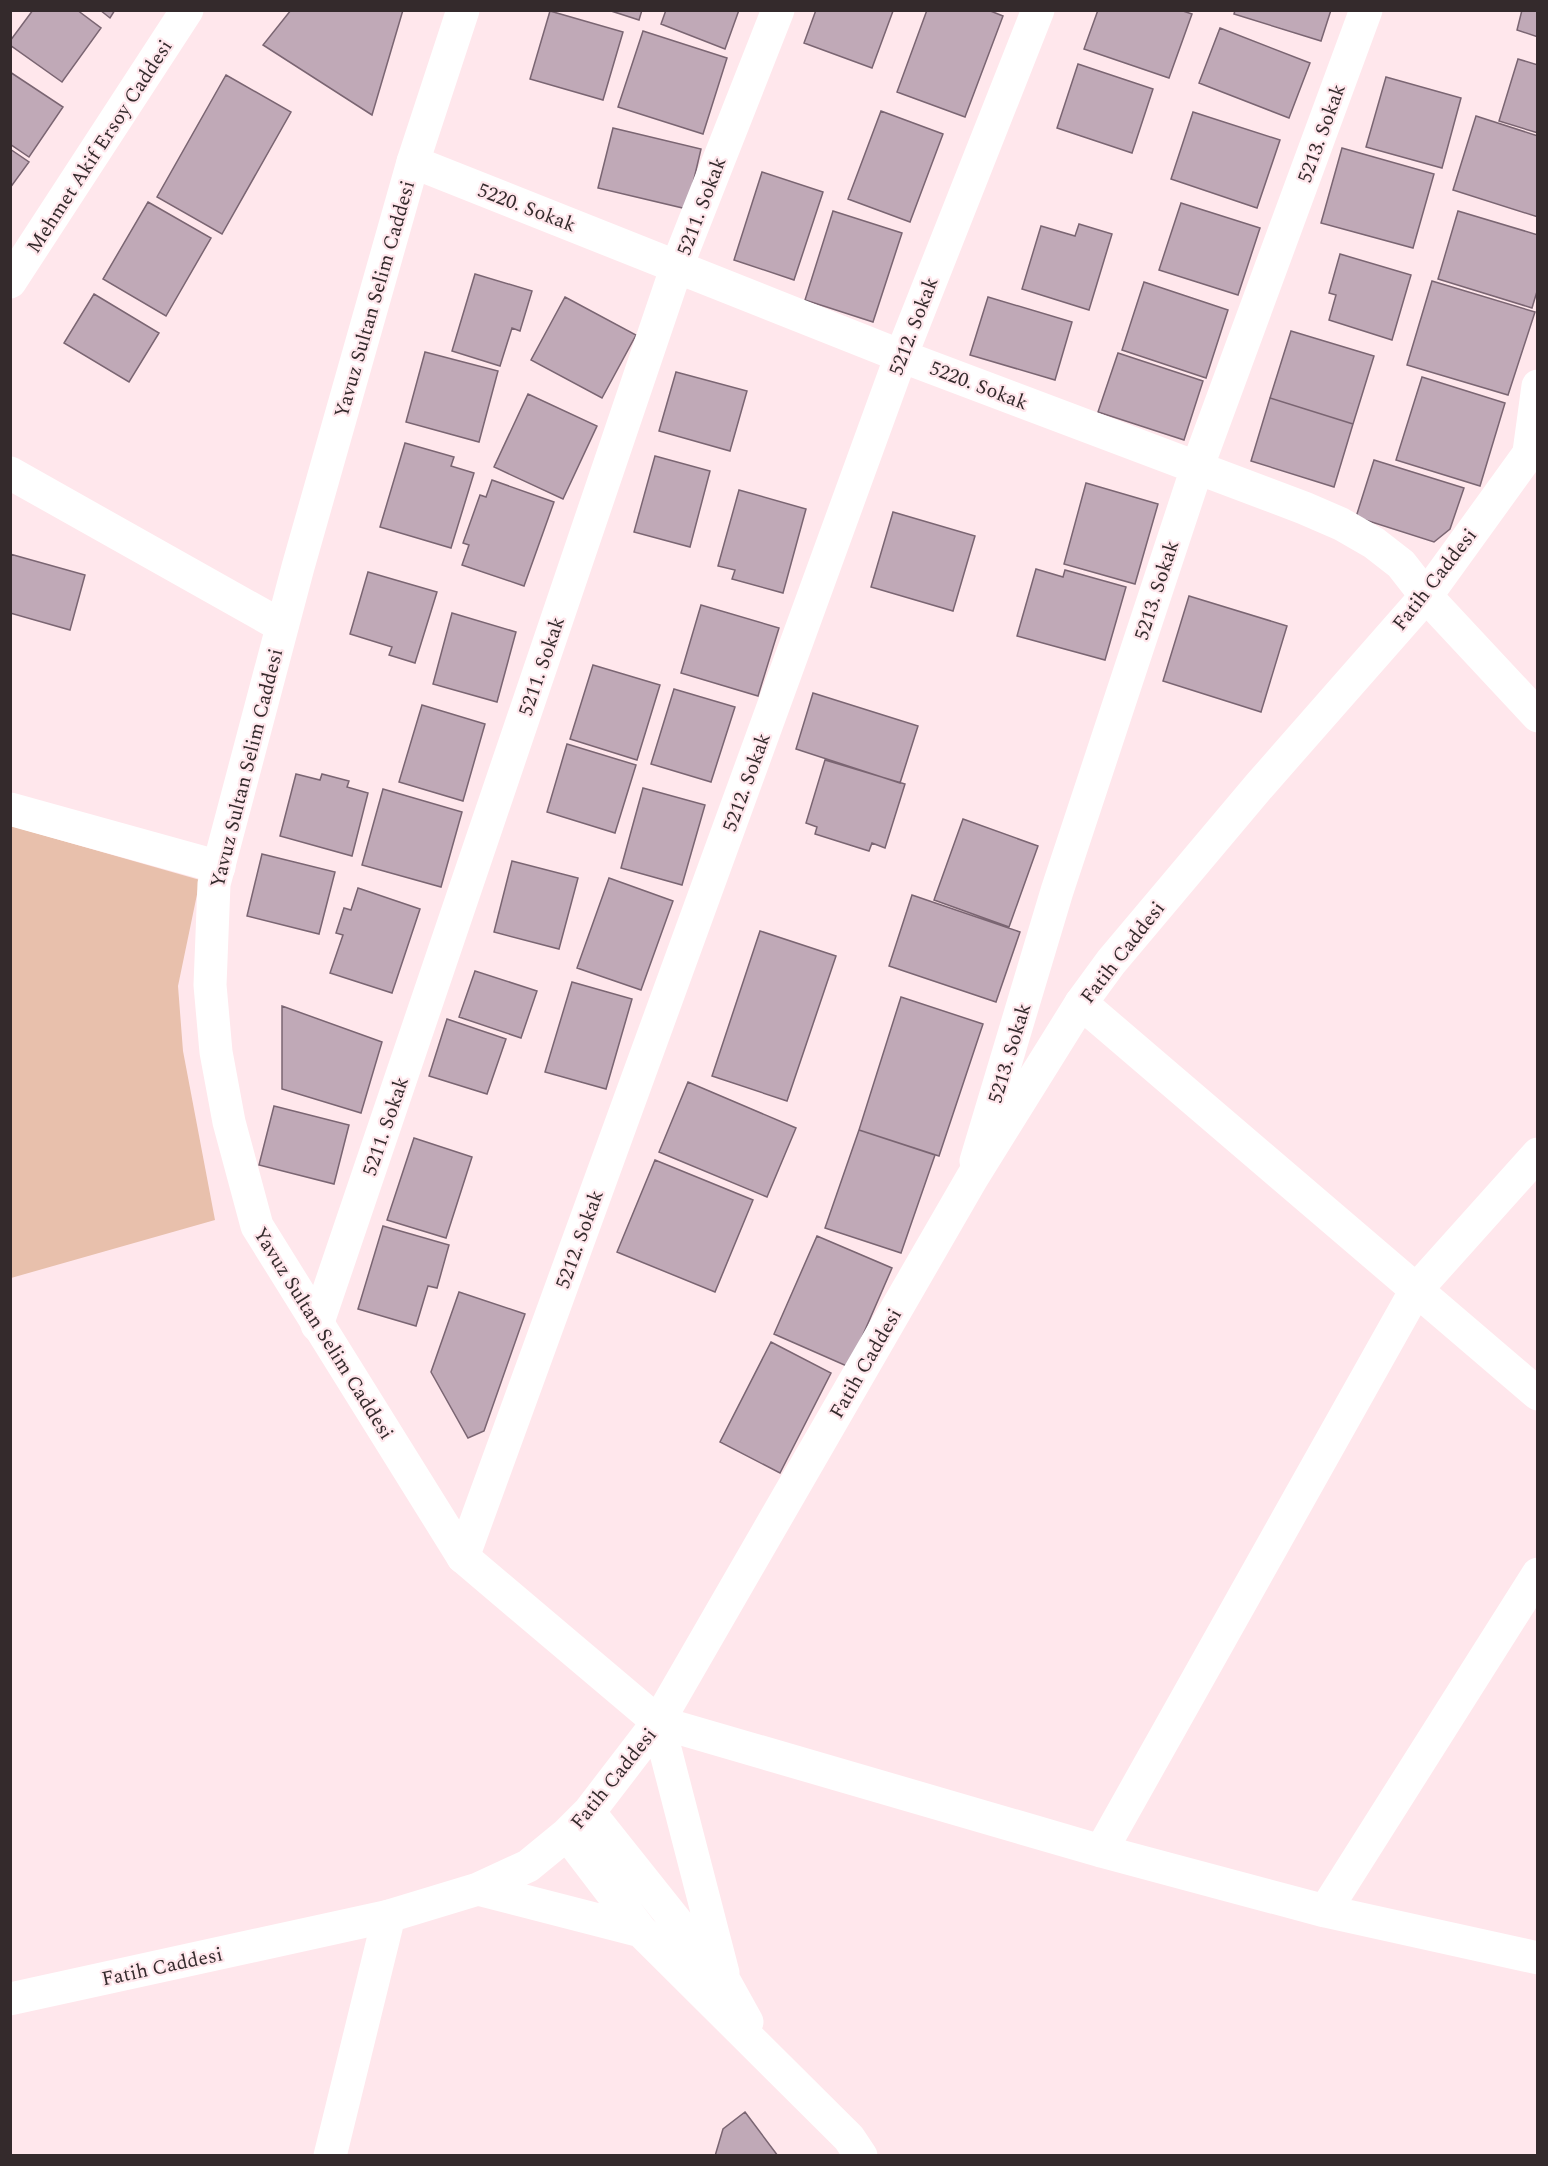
<svg xmlns="http://www.w3.org/2000/svg" width="1548" height="2166" viewBox="0 0 1548 2166" font-family="Spectral,serif">
	<rect width="100%" height="100%" fill="#ffe7ec"/>
	<!-- green -->
	<path fill="#e8c0ac" d="M11,826l189,54 -22,106 5,65 32,169 -204,58z"/>
	<!-- building -->
	<path fill="#c0a9b7" stroke="#7a6572" stroke-width="1.5" d="M33,10h44l24,18 -39,54 -52,-37v-4z
		M100,10h15l-5,8z
		M291,10h112l-31,105 -109,-70z
		M608,10h34l-3,10z
		M666,10h73l-14,39 -64,-25z
		M816,10l77,1 -21,57 -68,-25z
		M927,10h61l15,6 -38,101 -68,-25z
		M1098,10h82l12,4 -23,64 -85,-29z
		M1235,10h96l-10,31 -87,-27z
		M1522,10h16v27l-21,-7z
		M550,11l73,21 -20,68 -73,-21z
		M1220,28l90,35 -21,55 -90,-35z
		M643,31l84,27 -24,76 -85,-27z
		M1518,59l20,6v68l-39,-12z
		M1078,64l75,25 -21,64 -75,-25z
		M10,72l53,35 -34,50 -19,-13z
		M226,75l65,37 -69,122 -65,-37z
		M1386,77l75,21 -19,70 -76,-21z
		M881,111l62,23 -33,88 -62,-23z
		M1193,112l87,28 -23,68 -86,-29z
		M1476,116l62,20v81l-85,-27z
		M613,128l88,21 -14,60 -89,-21z
		M1342,148l92,26 -21,74 -92,-25z
		M10,149l19,13 -19,26z
		M762,172l61,20 -29,88 -60,-20z
		M148,202l63,36 -45,78 -63,-37z
		M1181,203l79,25 -22,67 -79,-25z
		M833,211l69,22 -29,89 -68,-22z
		M1458,211l80,24v53l-6,20 -94,-29z
		M1079,224l33,10 -23,76 -67,-21 19,-63 34,10z
		M1340,254l71,21 -19,65 -63,-20 7,-25 -7,-2z
		M475,274l57,17 -12,40 -8,-3 -12,38 -48,-15z
		M1432,281l103,31 -27,83 -101,-30z
		M1144,282l84,28 -22,68 -84,-28z
		M94,294l65,39 -30,49 -65,-39z
		M565,297l71,38 -34,63 -71,-38z
		M988,297l84,25 -17,58 -85,-25z
		M1291,331l83,25 -21,68 -83,-26z
		M425,352l73,19 -19,71 -73,-20z
		M1118,353l85,28 -19,59 -86,-28z
		M676,372l71,19 -17,60 -71,-20z
		M1422,377l83,26 -25,83 -84,-26z
		M528,394l69,32 -34,73 -69,-32z
		M1270,398l83,26 -19,63 -83,-26z
		M405,443l49,14 -3,9 23,7 -23,75 -71,-21z
		M655,456l55,15 -20,76 -56,-15z
		M1374,460l90,28 -14,41 -16,13 -78,-25z
		M492,480l62,22 -30,84 -62,-21 7,-20 -6,-2 17,-48 6,2z
		M1086,483l72,21 -23,80 -71,-20z
		M739,490l67,19 -23,84 -51,-14 3,-9 -17,-4z
		M893,512l82,24 -22,75 -82,-24z
		M10,554l75,21 -15,55 -60,-17z
		M1036,569l27,8 2,-7 61,17 -21,73 -88,-24z
		M368,572l69,20 -22,71 -26,-8 3,-8 -42,-13z
		M1189,596l98,30 -26,86 -98,-31z
		M701,605l78,23 -21,68 -77,-23z
		M452,613l64,19 -19,70 -64,-18z
		M593,665l67,20 -23,75 -67,-21z
		M674,689l61,18 -24,75 -60,-18z
		M813,693l105,33 -18,57 -104,-34z
		M422,705l63,19 -22,77 -64,-19z
		M567,744l69,21 -21,68 -68,-21z
		M825,760l80,24 -20,64 -13,-5 -3,8 -54,-17 2,-7 -11,-4z
		M296,774l24,6 2,-6 27,7 -2,6 21,6 -16,63 -72,-20z
		M643,788l62,17 -23,80 -61,-17z
		M383,789l79,23 -21,75 -79,-22z
		M963,819l75,27 -29,81 -75,-27z
		M262,854l73,18 -16,62 -72,-18z
		M512,861l66,17 -19,71 -65,-17z
		M609,878l64,23 -32,89 -64,-22z
		M358,888l62,21 -28,84 -62,-20 13,-38 -7,-2 8,-25 7,2z
		M912,895l108,37 -24,70 -107,-36z
		M760,931l76,25 -49,145 -75,-25z
		M475,971l62,20 -16,47 -62,-21z
		M572,982l60,17 -26,90 -61,-17z
		M901,997l82,27 -44,132 -80,-26z
		M282,1006l100,36 -21,71 -79,-24z
		M447,1019l59,20 -19,55 -58,-18z
		M688,1082l108,46 -29,69 -108,-45z
		M274,1106l75,19 -15,59 -75,-19z
		M859,1130l76,25 -34,98 -76,-25z
		M414,1138l58,19 -26,81 -59,-18z
		M655,1160l98,40 -38,92 -98,-40z
		M383,1226l66,19 -12,43 -9,-2 -12,40 -58,-17z
		M817,1236l75,32 -43,99 -75,-33z
		M459,1292l66,22 -41,117 -16,7 -37,-66z
		M771,1342l60,31 -51,100 -60,-31z
		M745,2112l33,44h-63l8,-27z"/>
	<g fill="none" stroke-linecap="round" stroke-linejoin="round">
		<!-- street -->
		<path stroke="#fff" stroke-width="33" d="M413,162l488,194 403,152 37,16 33,19 27,21 25,32 112,120
			M1529,452l9,-66
			M10,473l272,153
			M10,809l209,58
			M1081,1003l457,391
			M976,1161l81,-270 140,-423 169,-458
			M317,1325l360,-1059 101,-256
			M463,1557l438,-1201 137,-346
			M658,1722l443,129 224,60 213,47
			M1101,1851l315,-561 122,-136
			M1325,1911l213,-337
			M330,2156l59,-240"/>
		<!-- secondary -->
		<path stroke="#fff" stroke-width="33" d="M463,10l-50,152 -115,405 -84,317 -4,101 6,67 13,70 28,104 206,331 195,165
			M10,282l177,-272
			M658,1722l65,251
			M589,1812l137,172 21,38
			M567,1834l74,97 208,207 12,18
			M478,1889l163,42
			M10,1999l379,-83 89,-27 50,-23 39,-32 22,-22 69,-90 314,-544 109,-175 30,-41 149,-177 166,-189 112,-155"/>
	</g>
	<g text-anchor="middle" stroke-width="4.5" stroke-linejoin="round" paint-order="stroke">
		<!-- street labels -->
		<g font-size="20" fill="#342a2c" stroke="#ffe7ec">
			<text transform="translate(1321 133) rotate(-70)" y="7">5213. Sokak</text>
			<text transform="translate(99 146) rotate(-57)" y="7">Mehmet Akif Ersoy Caddesi</text>
			<text transform="translate(701 206) rotate(-69)" y="7">5211. Sokak</text>
			<text transform="translate(527 207) rotate(21)" y="7">5220. Sokak</text>
			<text transform="translate(374 299) rotate(-74)" y="7">Yavuz Sultan Selim Caddesi</text>
			<text transform="translate(913 326) rotate(-69)" y="7">5212. Sokak</text>
			<text transform="translate(979 385) rotate(21)" y="7">5220. Sokak</text>
			<text transform="translate(1434 579) rotate(-52)" y="7">Fatih Caddesi</text>
			<text transform="translate(1156 590) rotate(-72)" y="7">5213. Sokak</text>
			<text transform="translate(541 666) rotate(-71)" y="7">5211. Sokak</text>
			<text transform="translate(246 768) rotate(-76)" y="7">Yavuz Sultan Selim Caddesi</text>
			<text transform="translate(746 782) rotate(-70)" y="7">5212. Sokak</text>
			<text transform="translate(1122 952) rotate(-52)" y="7">Fatih Caddesi</text>
			<text transform="translate(1009 1053) rotate(-73)" y="7">5213. Sokak</text>
			<text transform="translate(385 1126) rotate(-71)" y="7">5211. Sokak</text>
			<text transform="translate(579 1239) rotate(-70)" y="7">5212. Sokak</text>
			<text transform="translate(324 1333) rotate(58)" y="7">Yavuz Sultan Selim Caddesi</text>
			<text transform="translate(865 1363) rotate(-60)" y="7">Fatih Caddesi</text>
			<text transform="translate(613 1778) rotate(-51)" y="7">Fatih Caddesi</text>
			<text transform="translate(162 1966) rotate(-12)" y="7">Fatih Caddesi</text>
		</g>
	</g>
	<!-- border -->
	<rect width="1548" height="2166" fill="none" stroke="#342a2c" stroke-width="24"/>
</svg>
